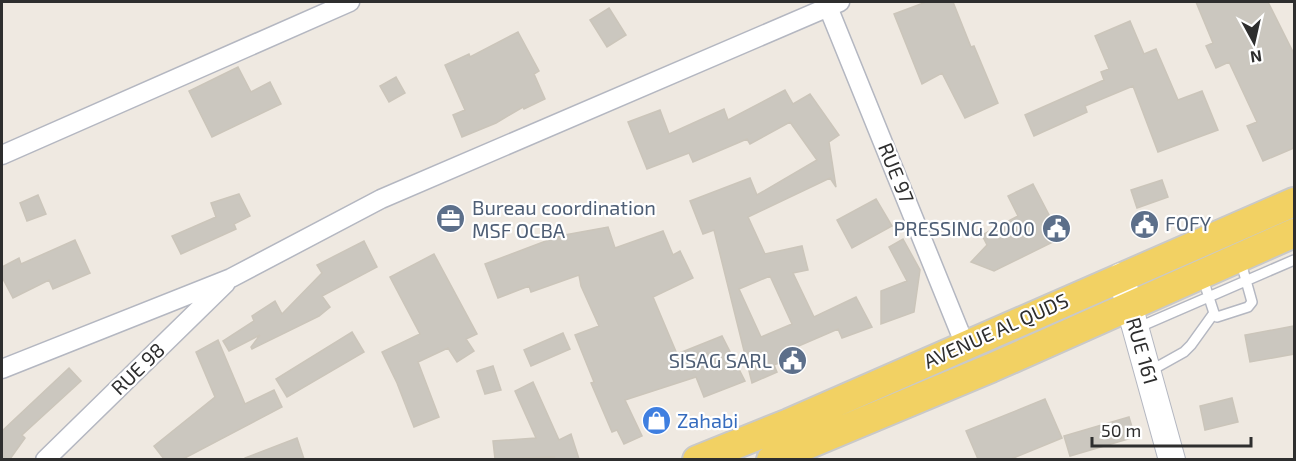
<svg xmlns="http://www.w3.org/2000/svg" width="1296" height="461" viewBox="0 0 1296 461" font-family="'Exo 2',sans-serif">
	<rect width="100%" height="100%" fill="#efe9e1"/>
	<!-- building -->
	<path fill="#cbc7bf" stroke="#cbc5ba" stroke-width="1.5" fill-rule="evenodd" d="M926,2h27l18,45 3,-1 24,57 -33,15 -23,-45 -20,11 -28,-70z
		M1196,2h72l26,52v94l-31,13 -16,-35 10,-4 -28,-60 -13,6 -10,-22 7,-3z
		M609,8l17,27 -19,12 -17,-27z
		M1130,21l14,33 12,-5 22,51 24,-9 16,39 -60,22 -25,-66 -48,20 2,6 -53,24 -9,-21 79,-35 -3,-8 8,-3 -14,-33z
		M518,32l21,39 -5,3 11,25 -21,10 -1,-2 -27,16 -34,14 -9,-22 12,-5 -20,-45 24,-11 1,3z
		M238,67l13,25 19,-10 11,22 -69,33 -23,-46z
		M396,77l9,16 -16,9 -9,-16z
		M785,90l8,14 17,-10 29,41 -10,7 7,45 -6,-9 -82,39 17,37 37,-8 6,24 -15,3 21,44 42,-20 16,30 -30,11 -4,-9 -51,22 3,7 -16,7 3,7 -25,11 -38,-153 -11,4 -13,-33 60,-23 7,17 60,-35 -27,-38 -40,22 -3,-5 -54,23 -4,-9 -42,16 -19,-47 32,-12 9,24 55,-25 4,11zM770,276l22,48 -31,13 -22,-48z
		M1162,180l6,17 -31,11 -6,-18z
		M1033,184l28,54 -67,33 -23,-9 16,-17 -5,-10 36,-19 -10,-20z
		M239,194l11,22 -16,8 2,5 -55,25 -9,-18 44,-19 -5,-14z
		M38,195l8,19 -19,7 -7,-18z
		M876,199l16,27 -40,22 -15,-28z
		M608,227l7,21 48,-17 10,24 7,-4 13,27 -40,19 24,57 45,-18 23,45 -41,16 -8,-20 -71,23 17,36 -18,8 -7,-14 -5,2 -21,-49 3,-1 -19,-47 24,-9 -18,-40 -2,-11 -48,17 -2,-6 -31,12 -13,-34 74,-28z
		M903,239l17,31 -6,42 -33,12v-33l26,-10 -18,-34z
		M75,240l15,33 -37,16 -4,-9 -36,18 -11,-21v-10l17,-9 2,6z
		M364,241l13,26 -55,29 8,11 -11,9 -67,33 -1,-2 9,-12 -31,16 -6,-10 31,-20 -2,-5 23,-15 7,13 40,-41 -5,-8z
		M434,254l43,80 -11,5 8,12 -17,11 -9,-14 -30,14 21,55 -25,10 -17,-44 -15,-31 38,-18 -30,-57z
		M1294,326v28l-44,8 -5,-27z
		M352,332l12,20 -77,45 -11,-18z
		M563,333l7,16 -39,17 -7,-16z
		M218,340l27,64 29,-14 8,17 -99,52h-19l-10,-13 61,-49 -19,-45z
		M493,366l8,24 -16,4 -8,-23z
		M69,368l12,13 -59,54 3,3 -15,21h-8v-28z
		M533,382l26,58 12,-6 8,25h-24l-1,-2 -59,2 -2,-18 43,-3 -21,-47z
		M1232,398l6,24 -33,8 -5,-24z
		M1045,399l17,39 -51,21h-33l-12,-28z
		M1129,417l6,20 -65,19 -6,-20z
		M297,438l7,21h-59v-1z"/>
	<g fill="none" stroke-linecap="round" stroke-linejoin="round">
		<defs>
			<path id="lane" d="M1202,276l12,37 3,4 31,-10 4,-5 -12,-43
				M1137,328l157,-68
				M1150,371l34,-19 7,-7 23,-32"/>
			<path id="street" d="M826,2l139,343
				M2,155l348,-153
				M2,369l229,-91 150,-79 459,-197
				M45,460l181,-177"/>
			<path id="secondary" d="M1121,276l51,184"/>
			<path id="primary" d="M697,460l92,-37 505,-221
				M771,460l220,-92 303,-135"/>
		</defs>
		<!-- lane casing -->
		<use href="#lane" stroke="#b4b7c1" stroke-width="12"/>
		<!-- street casing -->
		<use href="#street" stroke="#b4b7c1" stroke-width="21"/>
		<!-- secondary casing -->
		<use href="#secondary" stroke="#b4b7c1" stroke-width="28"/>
		<!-- primary casing -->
		<use href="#primary" stroke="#c9c9c9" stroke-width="32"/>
		<!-- lane -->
		<use href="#lane" stroke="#fff" stroke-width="9"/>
		<!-- street -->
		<use href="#street" stroke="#fff" stroke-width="18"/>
		<!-- secondary -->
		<use href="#secondary" stroke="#fff" stroke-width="26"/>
		<!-- primary -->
		<use href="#primary" stroke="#f2d163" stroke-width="28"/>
	</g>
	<!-- icons -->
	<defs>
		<symbol id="office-disc" viewBox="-11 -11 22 22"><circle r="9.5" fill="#5c6f8a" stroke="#fff"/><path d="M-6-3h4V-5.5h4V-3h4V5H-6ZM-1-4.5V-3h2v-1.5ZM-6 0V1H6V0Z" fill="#fff"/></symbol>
		<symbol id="civic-disc" viewBox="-11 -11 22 22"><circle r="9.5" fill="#5c6f8a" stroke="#fff"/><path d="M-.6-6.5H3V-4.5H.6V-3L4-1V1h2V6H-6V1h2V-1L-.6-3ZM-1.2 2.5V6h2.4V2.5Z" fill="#fff"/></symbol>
		<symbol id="shop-disc" viewBox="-11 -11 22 22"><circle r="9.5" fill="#3f7fe0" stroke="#fff"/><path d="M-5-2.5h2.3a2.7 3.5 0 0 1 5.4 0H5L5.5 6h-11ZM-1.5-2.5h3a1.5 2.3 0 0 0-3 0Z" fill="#fff"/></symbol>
	</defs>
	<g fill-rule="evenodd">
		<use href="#office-disc" x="434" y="202" width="33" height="33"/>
		<use href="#civic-disc" x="1128" y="208" width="33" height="33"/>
		<use href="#civic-disc" x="1040" y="212" width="33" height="33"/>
		<use href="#civic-disc" x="776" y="344" width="33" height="33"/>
		<use href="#shop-disc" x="640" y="404" width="33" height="33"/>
	</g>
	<g text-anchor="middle" stroke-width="4.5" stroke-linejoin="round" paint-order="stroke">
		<!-- street labels -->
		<g font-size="20" fill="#2e2e2e" stroke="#fff">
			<text transform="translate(896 173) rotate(68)" y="7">RUE 97</text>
			<text transform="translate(996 331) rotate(-24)" y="7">AVENUE AL QUDS</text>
			<text transform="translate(1142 351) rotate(74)" y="7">RUE 161</text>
			<text transform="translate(138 369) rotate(-44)" y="7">RUE 98</text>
		</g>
		<!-- service labels -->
		<g font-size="20" fill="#4e5e75" stroke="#fff" text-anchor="start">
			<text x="472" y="215">Bureau coordination<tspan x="472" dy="23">MSF OCBA</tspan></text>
			<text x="1165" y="231">FOFY</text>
			<text x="1035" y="236" text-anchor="end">PRESSING 2000</text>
			<text x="772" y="368" text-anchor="end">SISAG SARL</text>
		</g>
		<!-- shop labels -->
		<g font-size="20" fill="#366cbe" stroke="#fff" text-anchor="start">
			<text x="677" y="428">Zahabi</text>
		</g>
	</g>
	<!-- border -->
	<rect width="1296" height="461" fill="none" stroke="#2e2e2e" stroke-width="6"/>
	<!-- north arrow -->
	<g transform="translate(1254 42) rotate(172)" stroke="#ffffff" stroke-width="4.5" paint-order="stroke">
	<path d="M0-4.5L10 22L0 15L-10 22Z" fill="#2e2e2e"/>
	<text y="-9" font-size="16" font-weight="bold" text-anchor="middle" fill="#2e2e2e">N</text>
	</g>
	<!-- scale -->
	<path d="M1092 437v9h159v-9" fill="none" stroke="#2e2e2e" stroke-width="3"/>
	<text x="1101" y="437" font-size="18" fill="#2e2e2e" stroke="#ffffff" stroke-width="4.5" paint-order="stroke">50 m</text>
</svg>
